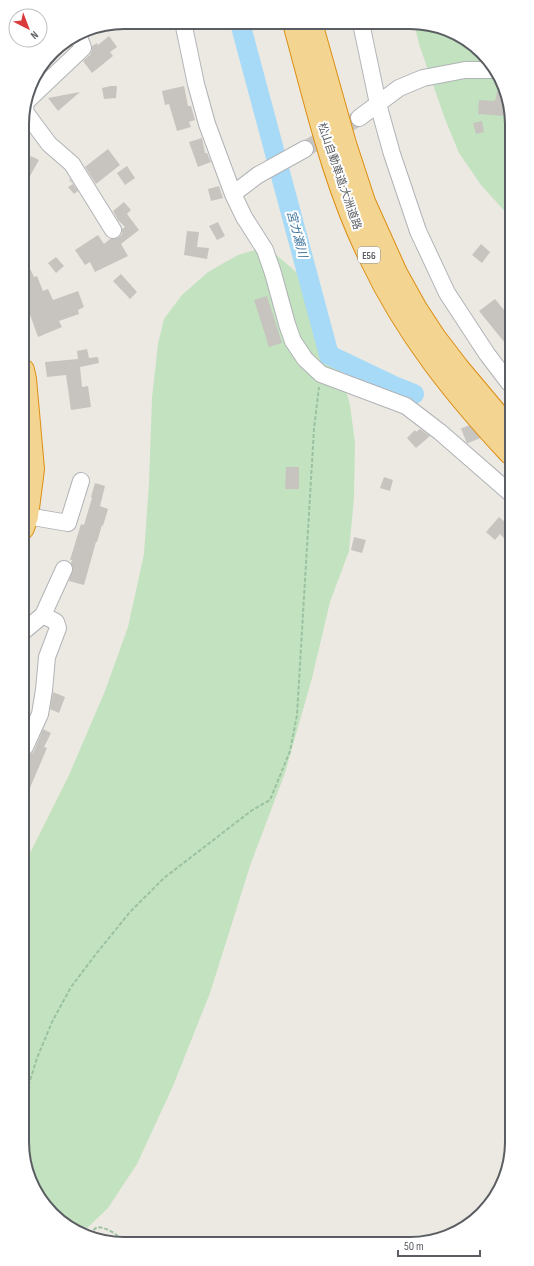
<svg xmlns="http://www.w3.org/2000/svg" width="534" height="1266" viewBox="0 0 534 1266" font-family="'Sofia Sans Condensed','Noto Sans JP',sans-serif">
	<rect width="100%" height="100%" fill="#ece9e2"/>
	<!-- green -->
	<path fill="#c3e2c0" d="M414,24h16l47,24 32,50v118l-28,-31 -22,-32 -14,-34 -25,-72z
		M255,250l18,2 29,25 11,17 8,17 6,20 12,34 11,40 5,38 -1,55 -5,53 -19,51 -18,76 -27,95 -35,93 -40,127 -37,93 -36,78 -29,44 -24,23 -32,-17 -27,-46v-305l44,-88 36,-84 23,-64 16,-73 5,-71 3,-85 6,-54 6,-25 18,-24 26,-23 30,-17z"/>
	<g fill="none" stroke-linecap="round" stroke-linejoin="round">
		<!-- stream -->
		<path stroke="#a7daf7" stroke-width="3.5" d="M318,366l11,-11"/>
		<!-- river -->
		<path stroke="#a7daf7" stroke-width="20" d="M240,23l89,332 65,31 20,8"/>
	</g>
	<!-- building -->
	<path fill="#c7c4c0" d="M109,36l8,11 -7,5 3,4 -21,17 -9,-12 7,-6 2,-4v-5l5,-3 1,2z
		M499,82l10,16v7h-4v11l-27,-2 1,-14 16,1z
		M111,86h6l-1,12 -12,1 -2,-11z
		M184,86l4,20h3l4,14 -6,2 2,5 -14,4 -8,-27 -4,1 -3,-14z
		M80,92l-22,19 -10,-13z
		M482,121l2,11 -8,2 -3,-11z
		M202,138l3,15h2l4,9 -13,5 -9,-25z
		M108,149l12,16 -24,19 -11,-17z
		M22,154l7,5 2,-3 8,4 -17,30z
		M127,166l8,12 -10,7 -8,-12z
		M70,179l8,12 -4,3 -6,-7 5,-3 -4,-4z
		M219,186l4,12 -12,3 -3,-12z
		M124,202l7,8 -4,4 12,16 -18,14 7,12 -33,16 -5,-10 -5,3 -10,-15 23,-15 6,9 6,-5h4l4,-1 4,-4v-5l3,-2 -7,-7 -5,-9z
		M218,222l7,14 -8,4 -8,-14z
		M187,231l12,1 -2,15 12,1 -2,11 -23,-4z
		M481,244l9,8 -8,11 -10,-8z
		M23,254l11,23 3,-1 6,15 5,-2 5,11 25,-9 6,16 -6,3 1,4 -20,7 3,6 -24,10 -15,-42z
		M56,257l8,9 -8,7 -8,-10z
		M121,274l16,18 -7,7 -17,-18z
		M267,296l15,47 -13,4 -15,-47z
		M495,299l14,17v32l-30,-37z
		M87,349l2,9 9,-1 1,6 -19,4 2,20 6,-1 3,21 -20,3 -5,-35 -19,2 -2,-15 33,-3 -1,-8z
		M420,429l10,7 -14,12 -9,-10 8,-8 1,2z
		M286,467h13v22h-14z
		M384,477l9,3 -3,11 -10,-3z
		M95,483l10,3 -5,20 8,3 -5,17 -1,-1 -5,17h-1l-12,43 -15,-4 4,-13 -2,-5 1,-3h-2l11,-36 3,1 8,-27 -1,-1z
		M499,517l11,9v18l-10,-10 -5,6 -9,-8z
		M354,537l12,3 -4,13 -11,-3z
		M53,692l12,5 -6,16 -9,-4z
		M43,729l8,4 -7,14 3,1 -23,54v-41l2,-5 5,-2 3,-3z"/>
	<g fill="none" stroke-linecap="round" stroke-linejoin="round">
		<!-- minor-tunnel -->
		<path stroke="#c8c6c2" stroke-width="16" stroke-dasharray="16 8" stroke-linecap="butt" d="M305,149l54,-31
			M464,436l32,-13"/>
		<defs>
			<path id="minor" d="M183,22l13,62 11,40 26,70 11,23 21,33 8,23 14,51 6,17 12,18 16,15 85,32 34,26 70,61
				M361,23l17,81 14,50 26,77 29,62 40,61 22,29
				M26,102l57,-54 -5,-14
				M25,106l1,7 23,31 23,20 41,66
				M359,118l40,-30 24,-10 42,-8h26
				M233,194l25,-19 47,-26
				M27,516l41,7 13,-42
				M43,615l21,-46
				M24,631l19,-16 13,7 2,6 -11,29 -3,33 -4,24 -15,33"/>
			<path id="highway" d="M294,23c22,80 40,162 77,236 35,74 84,135 139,194
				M311,23l34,121 19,58 32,71 20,36 19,29 23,30 52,62
				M23,370l2,9 8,90 -6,47 -4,12"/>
		</defs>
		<!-- minor casing -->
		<use href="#minor" stroke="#b0b3b6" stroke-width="18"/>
		<!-- highway casing -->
		<use href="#highway" stroke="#db8e13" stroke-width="24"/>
		<!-- path -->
		<path stroke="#9ac2a2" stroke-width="2" stroke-dasharray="4 2" stroke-linecap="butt" d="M25,1097l12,-39 15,-36 19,-35 25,-33 34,-42 34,-34 87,-67 19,-11 20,-49 7,-36 17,-286 5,-42
			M89,1234l8,-7c11,1 19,6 26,15"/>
		<!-- minor -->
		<use href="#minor" stroke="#fff" stroke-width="16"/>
		<!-- highway -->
		<use href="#highway" stroke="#f4d491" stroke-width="22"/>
	</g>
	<g text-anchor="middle" stroke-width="4" stroke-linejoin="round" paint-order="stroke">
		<!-- shield labels -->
		<rect fill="#fff" stroke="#8c8e91" stroke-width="1" x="358" y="247" width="22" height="16" rx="3"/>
		<g font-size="10" font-weight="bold" fill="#5a5e62">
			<text x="369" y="259">E56</text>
		</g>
		<!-- street labels -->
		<g font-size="11" fill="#5a5e62" stroke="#fff">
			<text transform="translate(340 176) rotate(71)" y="4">松山自動車道;大洲道路</text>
		</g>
		<!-- water labels -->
		<g font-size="12" font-style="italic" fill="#43779f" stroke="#fff">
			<text transform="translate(297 234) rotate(75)" y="4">宮ガ瀬川</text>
		</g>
	</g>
	<!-- crop -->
	<path d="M0 0H534V1266H0ZM124 29H410A95 95 0 0 1 505 124V1142A95 95 0 0 1 410 1237H124A95 95 0 0 1 29 1142V124A95 95 0 0 1 124 29Z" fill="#fff" fill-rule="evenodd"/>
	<path fill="none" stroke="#5a5e62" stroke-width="2" d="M124 29H410A95 95 0 0 1 505 124V1142A95 95 0 0 1 410 1237H124A95 95 0 0 1 29 1142V124A95 95 0 0 1 124 29Z"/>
	<!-- north arrow -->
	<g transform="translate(28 28) rotate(138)"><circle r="19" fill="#ffffff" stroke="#bdbfc0"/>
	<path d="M0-3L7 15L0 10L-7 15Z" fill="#da3b3a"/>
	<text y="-6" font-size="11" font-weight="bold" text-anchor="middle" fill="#5a5e62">N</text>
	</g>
	<!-- scale -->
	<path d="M398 1250v6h82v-6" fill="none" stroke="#5a5e62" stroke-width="2"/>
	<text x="404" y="1250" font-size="12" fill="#5a5e62" stroke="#ffffff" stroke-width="3" paint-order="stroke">50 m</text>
</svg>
